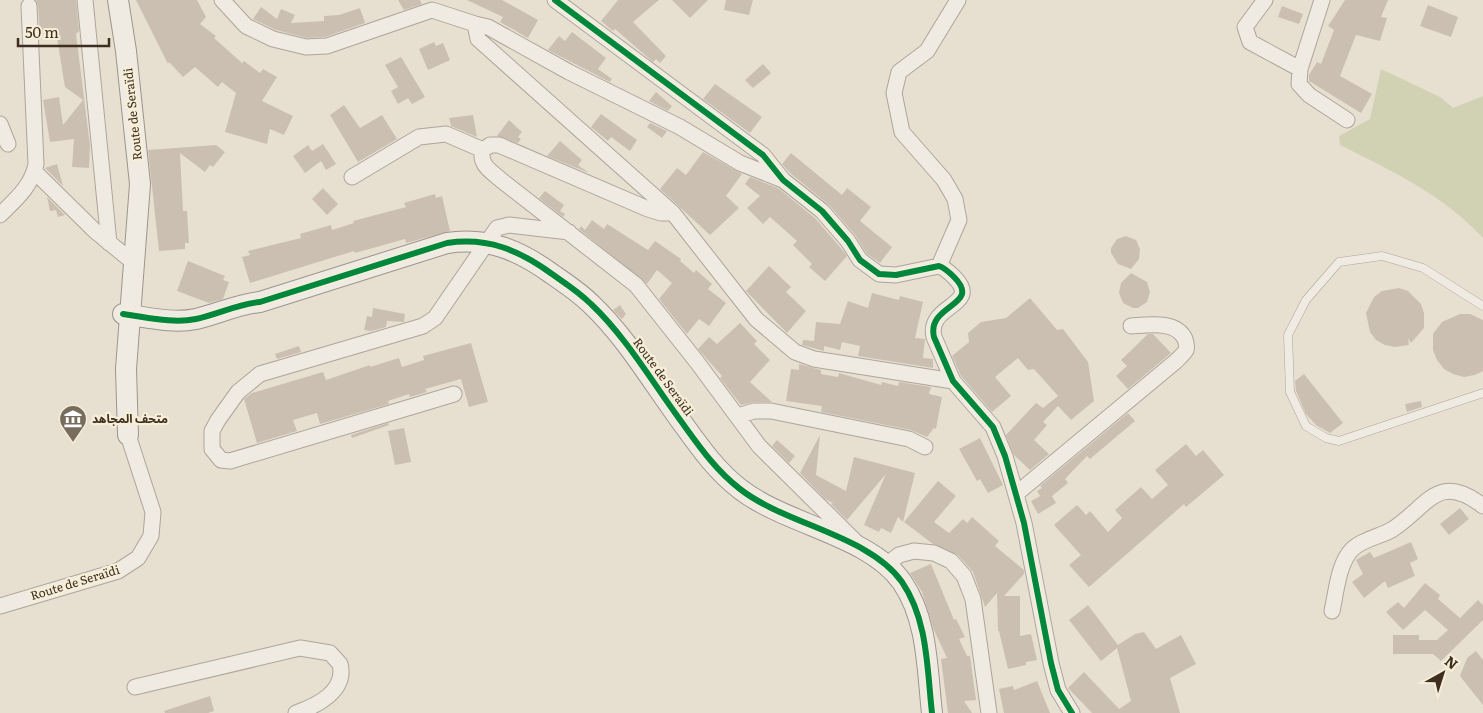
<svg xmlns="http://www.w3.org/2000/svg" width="1483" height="713" viewBox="0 0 1483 713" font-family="Literata,'Noto Sans Arabic',serif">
	<rect width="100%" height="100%" fill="#e7e0d1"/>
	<!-- cemetery -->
	<path fill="#d1d1b3" d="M1381,69l59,28 13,11 30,-12v142c-39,-43 -93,-68 -143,-93l-1,-9 31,-17z"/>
	<!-- building -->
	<path fill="#cbbfb2" d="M36,0h40l3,31 -3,3 14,112 -1,22 -17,-1 2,-28 -24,3 -7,-42 16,-3 4,28 20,-25 -18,-13 -9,-55 -16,2 -2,-28z
		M136,0h61l9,17 -6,7 16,12 -2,2 28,25 2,-2 16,12 3,-4 14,8 -15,24 31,15 -9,19 -14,-6 -3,15 -42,-12 11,-39 -14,-11 -4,5 -23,-20 -12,10 -14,-15 -1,2z
		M398,0h22l2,4 -18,6z
		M467,0h35l36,20 -10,18 -28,-16 3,-5z
		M618,0h41l-26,22 33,34 -6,7 -4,-4 -3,3 -38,-33 -2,2 -12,-10z
		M672,0h36l-18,18z
		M726,0h27l-4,15 -25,-5z
		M1345,0h43l-7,17 6,1 -7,23 -24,-6 -16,41 32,18 -11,19 -52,-32v-6l8,-13 4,2 13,-34 -6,-4z
		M1428,5l30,12 -7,20 -31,-11z
		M1282,6l21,8 -4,10 -21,-7z
		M261,7l16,12 4,-10 14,6 -4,8 33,-2v-5l15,-1 21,-7 5,15 -40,14 -18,1 -31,-8 -23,-11z
		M572,32l34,26 -8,11 14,10 -2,3 -62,-32 11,-14 6,5z
		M434,42l2,4 7,-3 7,17 -22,10 -9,-21z
		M401,57l24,40 -13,7 -4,-6 -10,6 -7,-13 7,-4 -13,-22z
		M763,64l8,9 -18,15 -8,-8z
		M715,84l47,33 -12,16 -47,-34z
		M656,92l16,14 -4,5 -19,-10z
		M344,105l16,23 22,-13 15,24 -39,23 -28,-47z
		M601,114l36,26 -7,11 -19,-14 -3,4 -17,-14z
		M473,115l4,22 -26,-11 -2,-8z
		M509,120l13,12 -4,5 3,2 -3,4 -21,-7z
		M650,123l17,8 -5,7 -15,-11z
		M560,141l22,19 -4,5 11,8 -42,-17z
		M323,144l13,20 -10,6 -5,-9 -16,12 -12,-17 15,-11 4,6z
		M216,145l9,7 -12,15 -3,-2 -5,7 -25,-19 3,58h4l2,32h-4v6l-26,2 -11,-101z
		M703,152l39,22 -16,22 13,12 -29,27 -50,-46 17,-21 9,7z
		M791,153l51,42 5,-7 24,19 -11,14 32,26 -12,16 -13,-9 -12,-19 -26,-30 -39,-32 -8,-9z
		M57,164l6,22 -18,-18z
		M750,177l28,11 37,30 25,29 7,9 -22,25 -16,-14 3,-3 -19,-19 4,-4 -27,-24 -7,7 -16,-16 13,-12 -15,-12z
		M323,188l15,16 -11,11 -15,-16z
		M545,191l19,14 -4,6 5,3 -2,3 -24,-19z
		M435,194l1,4 6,-2 8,35 -44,12 -1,-4 -50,14 -1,-2 -104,32 -8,-26 8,-2 -2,-4 53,-13 -1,-4 31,-9 1,5 22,-7 -1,-2 53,-14 -2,-4z
		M47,197l18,18 -7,2 -2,-7 -6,1z
		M592,220l12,9 3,-5 41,26 7,-9 26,18 -1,2 14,12 2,-3 16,14 -4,5 18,14 -17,23 -10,-7 -12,15 -28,-35 13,-16 -15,-13 -10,14 -68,-55 2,-3 4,4z
		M1126,236l10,4 4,9 -1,10 -8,10 -13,-5 -7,-11v-5l6,-9z
		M188,261l37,15 -2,4 6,2 -6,17 -14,4 -32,-12z
		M769,266l22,21 -5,5 20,19 -19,22 -41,-42z
		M1131,273l16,9 3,10 -3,10 -9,6h-5l-10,-5 -4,-10 2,-10z
		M1399,288l9,3 13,13 3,9v15l-13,15 -3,-5 1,7 -14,2 -10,-2 -9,-5 -6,-8 -4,-19 8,-16 8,-6z
		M872,293l27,7 1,-4 23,6 -8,36 10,1 -2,19 10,1v9l-75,-12 2,-10 -18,-4 -2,8 -16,-4v5l-22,-6 1,-5 11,1 2,-19 24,2 8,-23 20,7z
		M1030,298l27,32 6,-1 25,33 6,39 -23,19 -13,-14 -15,16 4,3 -13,15 15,14 -19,16 -16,-15 -8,-20 30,-32 7,5 15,-12 -24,-27 -6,1 -10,-12 -23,19 16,19 -19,16 -31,-36 -9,-20 17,-14 -1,-9 13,-11 25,-4z
		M620,305l6,9 -4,5 -9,-9z
		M373,308l32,6 -1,8 -17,-1 -1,6 -15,4 -7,-1 3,-14 5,1z
		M1460,314h10l13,6v51l-8,4 -11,2 -11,-3 -9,-5 -7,-9 -4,-10v-16l9,-12z
		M740,323l17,18 -3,3 16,16 -20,22 22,20h-18l-13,3 -21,-27 2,-2 -24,-27 11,-12 8,7z
		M1148,334h5l18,19 -43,36 -12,-13 11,-10 -6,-6z
		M471,343l17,59 -19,5 -8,-28 -36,10 2,3 -17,5 -1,-3 -21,7 1,3 -69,20 -3,-11 -24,7 4,11 -40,12 -13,-44 8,-6 71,-21 3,8 44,-15v2l29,-9 3,9 22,-7 -1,-4z
		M299,346l2,6 -24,7 -2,-5z
		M799,364l22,6v4l17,3 1,-4 42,12 1,-3 16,4 1,-4 32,5 -2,7 13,3 -6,32 -2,-1 -7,9 -16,-7 -90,-18 1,-6 -36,-5 5,-32 8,1z
		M1304,374l39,49 -13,10 -14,-8 -10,-11 -10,-23 -1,-10z
		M1421,401l1,6 -15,5 -2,-8z
		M1128,413l7,8 -45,38 -3,-3 -22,23 3,4 -16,13 4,7 -18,11 -7,-13 9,-5 -3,-5 5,-3 -2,-2z
		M388,423l1,2 -37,13 -1,-3z
		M404,428l7,34 -16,3 -7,-34z
		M820,435l-4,40 30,16 8,-34 61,16 -12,49 -5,-5 -7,16 -10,-5 -2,4 -15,-7 22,-51 -39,46 -16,-16 2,-1 -8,-4 -25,-26z
		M980,438l23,47 -15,8 -8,-14 -3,2 -18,-32z
		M777,440l18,16 -6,7 -17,-17z
		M1186,444l10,12 7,-6 21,25 -38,32 -2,-3 -95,83 -20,-22 12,-10 -27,-30 23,-20 9,10 4,-4 18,21 14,-14 -7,-8 26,-23 11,12 16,-14 -13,-15z
		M938,481l18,15 -22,26 15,11 14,-14 4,4 5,-6 27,24 -4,5 29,24v4l-20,22h16v40l11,-2 6,26 -11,2v3l-18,4 -9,-38h-1l-1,-38 -12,14 -12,-35 -15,-17 -25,-11 -29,-22z
		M1460,508l9,11 -20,16 -9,-11z
		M1411,542l7,17 -8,4 5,13 -27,12 -3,-7 -21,17 -12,-16 11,-8 -7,-14 14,-8 4,6z
		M931,564l23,56 2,-1 9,18 -6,2 8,17h3l6,44 -12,1 8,12h-24l-7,-54 6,-1 -13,-28 -12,-38 -12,-19z
		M1425,583l15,12 -2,4 22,19 18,-18 5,5v15l-42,41 -8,-7h-40v-19h26v5h18l11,-10 -23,-20 -22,20 -17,-18 12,-10 6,6z
		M1088,605l30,40 17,-11 9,-2 12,17 25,-14 15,29 -26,14 10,35h-88l-24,-25 16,-16 35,37 12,-8 -14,-53 -16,13 -32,-41z
		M1476,651l7,9v45l-23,-29 7,-18z
		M1037,681l13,32h-46l-5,-24 14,-3 1,4z
		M210,696l4,15 -6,2h-43l-1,-2z"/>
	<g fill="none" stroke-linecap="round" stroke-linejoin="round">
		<defs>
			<path id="lane" d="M1483,306l-60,-38 -41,-12 -43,6 -33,38 -18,35 2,57 16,34 20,12 13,3 144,-48"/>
			<path id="street" d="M85,0l24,243
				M222,0l24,26 27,13 33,8 21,-1 105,-36 43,14 3,15 195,174 83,106 39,33 19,7 139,22
				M555,0l208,155 20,25 39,31 26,30 12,19 19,14 17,1 43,-9c6,2 11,7 15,11 29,29 -28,27 -20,60l19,44 40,46 12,29 19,67 27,140 7,27 14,23
				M1265,0l-20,27 5,15 50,27 -1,15 10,11 38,25
				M475,24l13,3 81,45 111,55 60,36 43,17
				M1300,69l22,-69
				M0,124l8,20
				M483,150c-5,14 9,22 18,30l135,105 61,77 62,84 97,96
				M35,172l60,59 33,27
				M352,177l67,-40 27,-3 37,16 7,-5h9l149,64 13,4h12
				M0,215c15,-15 32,-29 36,-51l-7,-158
				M939,266l20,-46 -4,-21 -11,-19 -42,-48 -8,-39 5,-21 28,-21 31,-51
				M454,394l-224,67 -9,-1 -9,-11v-18l6,-11 20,-28 22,-18 163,-48 12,-8 62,-90 12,-3 60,7
				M738,416l16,-5h17l138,28 16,8
				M1016,494l159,-132c3,-3 9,-8 11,-12 1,-3 0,-8 -1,-11 -9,-19 -37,-14 -54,-13
				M886,565l13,-10 15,-4 20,2 17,8 13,15 9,23 16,114
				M0,606l118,-35 20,-13 13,-22 2,-24 -25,-77
				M1332,611c4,-18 6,-43 17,-58 9,-13 31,-16 44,-24 35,-23 45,-58 90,-23
				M135,687l165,-39 30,5 10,11c7,27 -24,42 -44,49"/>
			<path id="secondary" d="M118,0l8,51 14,133 -14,185 2,66
				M123,314c23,3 50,10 73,5 22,-5 42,-15 64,-17l187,-59c41,-6 72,7 105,31 13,9 27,18 39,30 34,32 60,76 87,113 19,26 36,52 62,72 46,36 129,46 162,93 26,38 25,87 30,131"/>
		</defs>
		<!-- lane casing -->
		<use href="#lane" stroke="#ada599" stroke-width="9"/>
		<!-- street casing -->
		<use href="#street" stroke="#ada599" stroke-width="17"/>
		<!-- secondary casing -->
		<use href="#secondary" stroke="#9c958a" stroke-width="22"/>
		<!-- lane -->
		<use href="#lane" stroke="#efebe3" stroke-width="8"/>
		<!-- street -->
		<use href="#street" stroke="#efebe3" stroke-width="15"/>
		<!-- secondary -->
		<use href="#secondary" stroke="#efebe3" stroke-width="20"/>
		<defs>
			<path id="cycleway" d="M555,0l208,155 20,25 39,31 26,30 12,19 19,14 17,1 43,-9c6,2 11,7 15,11 29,29 -28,27 -20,60l19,44 40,46 12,29 19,67 27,140 7,27 14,23
				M123,314c23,3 50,10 73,5 22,-5 42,-15 64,-17l187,-59c41,-6 72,7 105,31 13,9 27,18 39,30 34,32 60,76 87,113 19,26 36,52 62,72 46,36 129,46 162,93 26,38 25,87 30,131"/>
		</defs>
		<!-- cycleway casing -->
		<use href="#cycleway" stroke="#f7eed8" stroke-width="9"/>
		<!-- cycleway -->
		<use href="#cycleway" stroke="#00873e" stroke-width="6"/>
	</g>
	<!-- icons -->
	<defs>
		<symbol id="museum-pin" viewBox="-11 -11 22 30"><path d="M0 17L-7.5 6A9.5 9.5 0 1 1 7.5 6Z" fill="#786c5e" stroke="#f7eed8"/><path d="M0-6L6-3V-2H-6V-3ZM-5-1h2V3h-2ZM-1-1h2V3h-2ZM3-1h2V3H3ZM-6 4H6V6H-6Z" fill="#fff"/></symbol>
	</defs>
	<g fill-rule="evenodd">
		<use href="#museum-pin" x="57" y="403" width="32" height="43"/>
	</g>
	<g text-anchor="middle" stroke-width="4.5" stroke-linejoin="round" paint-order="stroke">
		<!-- street labels -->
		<g font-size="12" fill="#3d2e20" stroke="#f7eed8">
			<text transform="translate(133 114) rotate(-96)" y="4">Route de Seraïdi</text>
			<text transform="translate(663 377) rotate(54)" y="4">Route de Seraïdi</text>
			<text transform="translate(75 583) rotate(-17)" y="4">Route de Seraïdi</text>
		</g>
		<!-- poi labels -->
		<g font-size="12" font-weight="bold" fill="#3d2e20" stroke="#f7eed8" text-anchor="start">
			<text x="92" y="423">متحف المجاهد</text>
		</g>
	</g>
	<!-- north arrow -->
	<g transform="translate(1443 673) rotate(39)" stroke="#f7eed8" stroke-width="4" paint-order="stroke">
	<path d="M0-4L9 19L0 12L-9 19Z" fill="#3d2e20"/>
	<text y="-8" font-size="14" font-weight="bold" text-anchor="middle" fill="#3d2e20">N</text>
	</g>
	<!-- scale -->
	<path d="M18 38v8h91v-8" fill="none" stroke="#3d2e20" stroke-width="2.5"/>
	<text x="25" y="38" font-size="15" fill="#3d2e20" stroke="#f7eed8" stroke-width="4" paint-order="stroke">50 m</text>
</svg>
